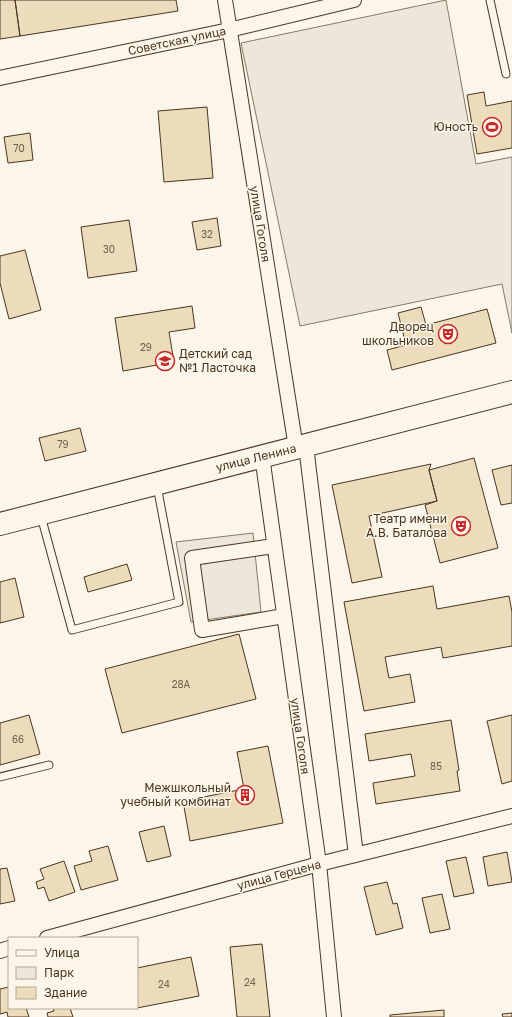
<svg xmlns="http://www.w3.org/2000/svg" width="512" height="1017" viewBox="0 0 512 1017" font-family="'Golos Text',sans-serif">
	<rect width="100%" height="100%" fill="#fbf6e9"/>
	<!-- green -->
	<path fill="#ede6d9" stroke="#887966" d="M446,0l30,164 36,-7v176l-10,-49 -202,42 -59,-283z"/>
	<!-- parking -->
	<path fill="#ede7d9" stroke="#887966" d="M253,533l8,79 -70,10 -15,-80z"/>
	<!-- building -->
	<path fill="#ecdcbc" stroke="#4a3520" d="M0,0h15l5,36 -20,3z
		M15,0h161l2,11 -158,25z
		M484,92l2,14 26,-5v47l-35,6 -10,-59z
		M207,107l6,71 -49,4 -6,-71z
		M30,133l3,27 -25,3 -4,-26z
		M217,218l4,28 -24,4 -5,-28z
		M129,220l8,51 -49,7 -7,-51z
		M25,250l16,60 -32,9 -9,-36v-27z
		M192,306l3,22 -26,4 5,30 -51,9 -8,-53z
		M421,307l5,18 61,-16 9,34 -104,27 -5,-20 19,-5 -8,-32z
		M80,428l6,23 -41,10 -6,-23z
		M474,458l24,90 -58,15 -15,-58 12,-4 -8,-31z
		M431,464l-2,6 8,31 -68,15 13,61 -30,6 -20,-98z
		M512,465v38l-11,2 -9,-35z
		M127,564l5,16 -44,12 -4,-15z
		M15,578l9,39 -24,6v-41z
		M433,586l4,23 72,-13 3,16v34l-69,12 -2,-11 -56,10 4,21 21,-4 5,28 -51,9 -20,-109z
		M239,634l17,65 -134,34 -17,-64z
		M29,715l11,39 -40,11v-42z
		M512,715v66l-10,3 -15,-63z
		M451,720l8,50 -2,1 3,20 -84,13 -3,-21 42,-7 -4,-22 -42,7 -4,-27z
		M268,746l15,77 -93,18 -7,-40 61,-12 -7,-37z
		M164,826l7,30 -24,6 -8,-30z
		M108,846l10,34 -37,10 -7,-24 18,-5 -3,-10z
		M507,852l5,30 -24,4 -5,-29z
		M466,857l8,36 -20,4 -8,-36z
		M64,861l11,31 -26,9 -5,-14 -6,2 -2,-7 8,-3 -4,-10z
		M7,868l8,33 -15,3v-35z
		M387,882l6,22 4,-1 6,25 -27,7 -12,-48z
		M442,894l8,35 -20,4 -8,-35z
		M262,944l8,73h-33l-7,-70z
		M191,957l8,39 -62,12v-40z
		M9,987v21h17l3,9h-21l-1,-5 -7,2v-25z
		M53,1008h17l3,9h-25l-1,-4 7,-2z
		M444,1010v7h-54v-2z
		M512,1013v4h-9l-1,-3z"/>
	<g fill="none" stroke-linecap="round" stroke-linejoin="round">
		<defs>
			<path id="service" d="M490,0l16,74
				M41,516l31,114 107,-28 -22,-116
				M0,777l49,-12"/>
			<path id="minor" d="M225,0l71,448
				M0,78l229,-48 125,-30
				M306,446l50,409
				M262,456l57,408 15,153
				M274,546l-82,12 10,72 82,-14
				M47,938l272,-74 193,-48
				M0,951l9,-3"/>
			<path id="primary" d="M0,524l512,-132"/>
		</defs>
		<!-- service casing -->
		<use href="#service" stroke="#4a3520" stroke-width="9"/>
		<!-- minor casing -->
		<use href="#minor" stroke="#4a3520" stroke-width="16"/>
		<!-- primary casing -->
		<use href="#primary" stroke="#4a3520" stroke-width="24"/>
		<!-- service -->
		<use href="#service" stroke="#fbf6e9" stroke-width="7"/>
		<!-- minor -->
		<use href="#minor" stroke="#fbf6e9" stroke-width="14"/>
		<!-- primary -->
		<use href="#primary" stroke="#fbf6e9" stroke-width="22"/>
	</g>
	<!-- icons -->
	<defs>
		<symbol id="stadium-ring" viewBox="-11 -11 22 22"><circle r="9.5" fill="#fbf6e9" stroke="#c62828" stroke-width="1.5"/><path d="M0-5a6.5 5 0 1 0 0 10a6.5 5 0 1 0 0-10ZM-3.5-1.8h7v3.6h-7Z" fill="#c62828"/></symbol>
		<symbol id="theatre-ring" viewBox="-11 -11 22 22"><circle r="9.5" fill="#fbf6e9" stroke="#c62828" stroke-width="1.5"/><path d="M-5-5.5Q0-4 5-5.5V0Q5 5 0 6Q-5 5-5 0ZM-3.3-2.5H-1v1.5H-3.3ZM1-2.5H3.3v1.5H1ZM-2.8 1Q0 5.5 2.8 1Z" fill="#c62828"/></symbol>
		<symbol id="school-ring" viewBox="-11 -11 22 22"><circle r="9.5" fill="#fbf6e9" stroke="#c62828" stroke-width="1.5"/><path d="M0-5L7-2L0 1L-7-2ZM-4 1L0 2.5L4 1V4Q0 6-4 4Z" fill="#c62828"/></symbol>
		<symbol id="building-ring" viewBox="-11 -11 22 22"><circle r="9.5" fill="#fbf6e9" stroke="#c62828" stroke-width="1.5"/><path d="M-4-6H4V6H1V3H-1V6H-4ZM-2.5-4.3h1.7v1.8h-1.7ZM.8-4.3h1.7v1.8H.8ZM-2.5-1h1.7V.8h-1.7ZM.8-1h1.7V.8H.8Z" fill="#c62828"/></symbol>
	</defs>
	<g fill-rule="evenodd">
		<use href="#stadium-ring" x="481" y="116" width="22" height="22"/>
		<use href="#theatre-ring" x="437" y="323" width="22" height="22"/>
		<use href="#school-ring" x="154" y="350" width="22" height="22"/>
		<use href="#theatre-ring" x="450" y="515" width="22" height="22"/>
		<use href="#building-ring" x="234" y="784" width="22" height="22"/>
	</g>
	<g text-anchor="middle" stroke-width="3" stroke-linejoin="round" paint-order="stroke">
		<!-- number labels -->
		<g font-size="10" fill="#725f47">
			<text x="19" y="152">70</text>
			<text x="207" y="238">32</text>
			<text x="109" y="253">30</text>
			<text x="146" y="351">29</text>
			<text x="63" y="448">79</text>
			<text x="181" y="688">28А</text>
			<text x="18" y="743">66</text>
			<text x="436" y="770">85</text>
			<text x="250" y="986">24</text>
			<text x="164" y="988">24</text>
		</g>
		<!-- street labels -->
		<g font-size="12" fill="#4a3520" stroke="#fbf6e9">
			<text transform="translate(177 41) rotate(-12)" y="4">Советская улица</text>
			<text transform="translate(260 224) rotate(81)" y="4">улица Гоголя</text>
			<text transform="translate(256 458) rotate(-14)" y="4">улица Ленина</text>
			<text transform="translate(300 736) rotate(82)" y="4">улица Гоголя</text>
			<text transform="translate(279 875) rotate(-15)" y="4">улица Герцена</text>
		</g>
		<!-- poi labels -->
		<g font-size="12" fill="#4a3520" stroke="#fbf6e9" text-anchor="end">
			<text x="478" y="131">Юность</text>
			<text x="434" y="331">Дворец<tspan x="434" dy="14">школьников</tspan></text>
			<text x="179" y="358" text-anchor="start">Детский сад<tspan x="179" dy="14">№1 Ласточка</tspan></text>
			<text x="447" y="523">Театр имени<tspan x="447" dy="14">А.В. Баталова</tspan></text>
			<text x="231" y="792">Межшкольный<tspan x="231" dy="14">учебный комбинат</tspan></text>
		</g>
	</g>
	<!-- legend -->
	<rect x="8" y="937" width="130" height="72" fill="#fbf6e9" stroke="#b4a999"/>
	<rect x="16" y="950" width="20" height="6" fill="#fbf6e9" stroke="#b4a999"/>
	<text x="44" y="957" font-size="12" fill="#4a3520">Улица</text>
	<rect x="16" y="967" width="20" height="12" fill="#ede6d9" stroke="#b4a999"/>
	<text x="44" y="977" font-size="12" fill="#4a3520">Парк</text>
	<rect x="16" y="987" width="20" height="12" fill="#ecdcbc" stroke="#b4a999"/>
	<text x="44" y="997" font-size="12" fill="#4a3520">Здание</text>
</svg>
